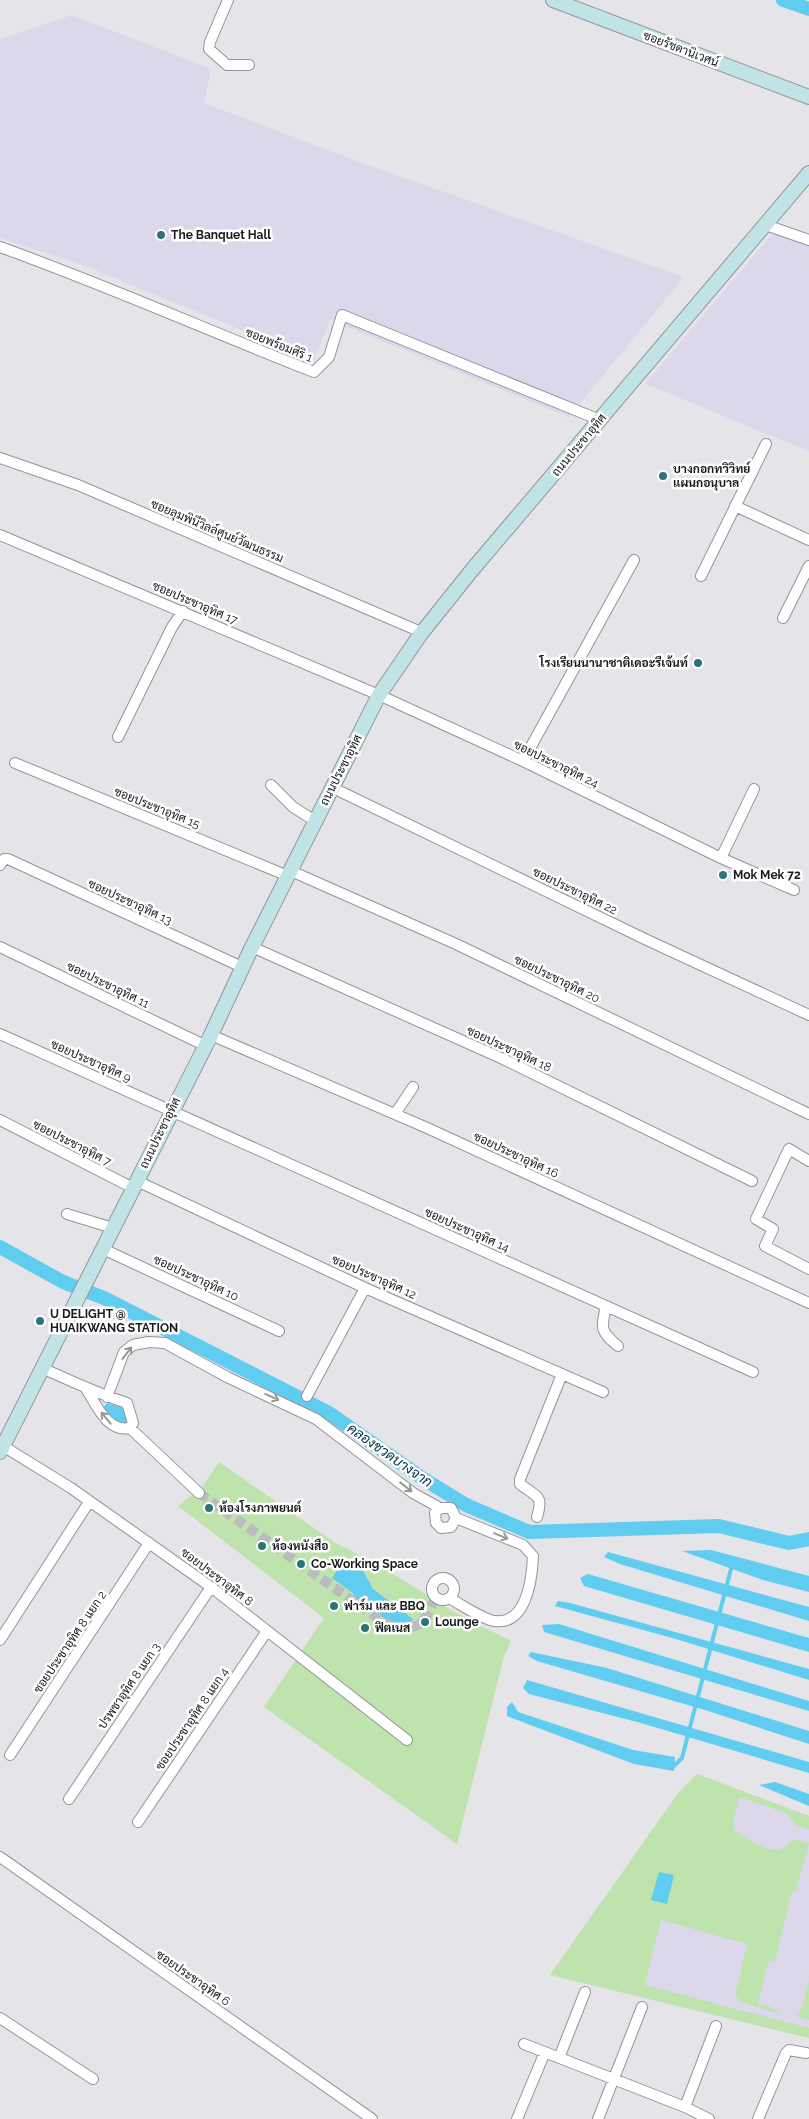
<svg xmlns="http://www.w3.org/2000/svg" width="809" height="2119" viewBox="0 0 809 2119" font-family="Raleway,Sarabun,sans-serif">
	<rect width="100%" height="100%" fill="#e4e4e9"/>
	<!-- commercial -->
	<path fill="#ddd7ec" d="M72,15l139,54 -7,34 147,56 333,118 -115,140 -239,-97 -16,40 -226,-93 -88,-29v-199z
		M774,232l35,13v206l-164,-67z
		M697,1774l112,42v222l-259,-63 129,-183z"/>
	<!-- green -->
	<path fill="#bee3ac" d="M219,1462l118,82c38,17 74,41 109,63 21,13 44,23 65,34l-7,15 -47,188 -193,-137 60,-89 -146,-112 24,-19z
		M697,1774l112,42v14l-13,-5 -10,-12 -47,-16 -5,22v11c14,8 30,23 47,19 5,-2 9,-7 13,-10l15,4 -13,49h-4l-17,70 -6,-2 -11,44 13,3 10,8 -40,-13 -6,-6 12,-52 -86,-24 -16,65 164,43v10l-259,-63 129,-183z
		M809,1981v39l-14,-4 5,-3z"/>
	<!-- water -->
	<path fill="#60ccef" d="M107,1403l16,5 4,14 -6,3 -18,-17z
		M711,1550l98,26v16l-46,-12 -81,-29z
		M608,1552l201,55v14l-189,-57 -16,-7z
		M342,1563l11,6 7,-4 13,24 40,30 -8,14 -50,-35 -2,-5 -21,-15z
		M588,1574l221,64v14l-225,-66 -4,-8z
		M558,1601l12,2 239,66v11l-133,-41 -121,-33z
		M559,1624l250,77v10l-265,-79 -2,-7z
		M531,1652l76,16 202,63v13l-104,-34 -168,-49 -9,-5z
		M527,1680l282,82v11l-168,-50 -112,-29 -6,-6z
		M512,1702l6,10 115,38 42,7 -1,14 -40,-7 -127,-48v-9z
		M775,1782l34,12v12l-50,-21z
		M659,1872l15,3 -7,29 -16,-4z"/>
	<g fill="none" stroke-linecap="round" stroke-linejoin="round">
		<!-- stream -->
		<path stroke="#60ccef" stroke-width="4" d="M674,1766l8,-8 50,-193"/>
		<!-- canal -->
		<path stroke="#60ccef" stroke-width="14" d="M783,0l26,9
			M0,1247l63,35 41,16 225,115 93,65 44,27 63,27 190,-6 70,17 20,-4"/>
		<!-- street-tunnel -->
		<path stroke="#bbbcc0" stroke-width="10" stroke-dasharray="10 5" stroke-linecap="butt" d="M199,1493l187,131 20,5 17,-6 11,-22"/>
		<defs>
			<path id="street" d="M228,0l-18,42 -1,7 18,16h22
				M766,225l43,15
				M0,247c106,38 209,84 314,125l15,-15 13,-42 258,105
				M0,458l78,27 343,147
				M735,506l74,34
				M0,535l379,160 144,66 198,97 73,32
				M701,576l65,-132
				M783,618l26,-52
				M118,737l54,-110 11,-16
				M523,761l111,-201
				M15,763l273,113
				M271,785l22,22 22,14
				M331,787l316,153 162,75
				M721,858l33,-69
				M0,865l4,-6h4l234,108
				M291,871l165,73 353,170
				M0,947l204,98
				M252,947l249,111 251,123
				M0,1034l753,338
				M211,1035l214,92 384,176
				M395,1114l18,-27
				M0,1120l133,68
				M809,1161l-20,-12 -33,70 17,10 -8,17 44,23
				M137,1181l228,107 238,104
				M67,1214l46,14
				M103,1249l176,82
				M606,1306c-5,23 -6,25 12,40
				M42,1368c29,13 56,26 85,35l6,20 -3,5c-23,5 -34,-24 -45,-41
				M307,1396l58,-108
				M107,1397l17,-45 9,-7 16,-3 16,1 62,34 89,42 97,74 27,15h11l5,10 -5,9 -10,1 -5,-5 -1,-10 5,-5
				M130,1428l69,65
				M3,1446l68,42 140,99 196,153
				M537,1517c7,-23 -1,-20 -17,-33v-5l42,-105
				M432 1589a11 11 0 1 1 22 0a11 11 0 1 1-22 0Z
				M449,1598c13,7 27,17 41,22 36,10 42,-40 43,-64l-10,-11 -67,-27
				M0,1640l89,-138
				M10,1755l139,-212
				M69,1799l142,-212
				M138,1822l129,-191
				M0,1857l372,262
				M0,2018l93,61
				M524,2044l161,63 24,12
				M559,2058l26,-66
				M685,2107l31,-81
				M517,2119l28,-67
				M598,2119l44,-112
				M758,2119l28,-66 3,-3 17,3"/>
			<path id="secondary" d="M553,0l256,97
				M0,1452l211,-417 41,-88 127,-252 41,-60 52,-65 337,-397"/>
		</defs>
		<!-- street casing -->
		<use href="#street" stroke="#949499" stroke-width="12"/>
		<!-- secondary casing -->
		<use href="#secondary" stroke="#949499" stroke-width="16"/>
		<!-- street -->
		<use href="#street" stroke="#fff" stroke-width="10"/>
		<!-- secondary -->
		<use href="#secondary" stroke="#c0e3e5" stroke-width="14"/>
	</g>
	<!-- one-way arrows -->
	<defs><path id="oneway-shaft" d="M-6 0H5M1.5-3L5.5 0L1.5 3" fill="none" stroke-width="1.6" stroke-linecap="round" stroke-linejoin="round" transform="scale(1.25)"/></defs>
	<g stroke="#989898">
		<use href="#oneway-shaft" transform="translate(127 1353) rotate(-52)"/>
		<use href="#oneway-shaft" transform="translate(272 1397) rotate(25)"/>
		<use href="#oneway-shaft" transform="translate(106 1418) rotate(-129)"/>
		<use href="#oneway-shaft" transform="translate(406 1487) rotate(38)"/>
		<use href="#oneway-shaft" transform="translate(501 1536) rotate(22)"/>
	</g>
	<!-- markers -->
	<g fill="#2b7576" stroke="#fff" stroke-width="2">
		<circle cx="161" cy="235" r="5"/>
		<circle cx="663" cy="476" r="5"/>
		<circle cx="698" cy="663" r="5"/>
		<circle cx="723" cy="875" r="5"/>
		<circle cx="40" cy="1321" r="5"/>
		<circle cx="209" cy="1508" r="5"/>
		<circle cx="262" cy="1546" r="5"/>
		<circle cx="301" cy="1564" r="5"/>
		<circle cx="334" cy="1606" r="5"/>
		<circle cx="425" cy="1622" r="5"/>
		<circle cx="365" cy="1628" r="5"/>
	</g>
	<g text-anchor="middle" stroke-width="5" stroke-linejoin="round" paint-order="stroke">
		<!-- street labels -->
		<g font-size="12" fill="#191a1b" stroke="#fff">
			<text transform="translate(681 49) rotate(21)" y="4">ซอยรัชดานิเวศน์</text>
			<text transform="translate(279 345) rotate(22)" y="4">ซอยพร้อมศิริ 1</text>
			<text transform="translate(579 445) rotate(-50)" y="4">ถนนประชาอุทิศ</text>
			<text transform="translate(217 531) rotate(23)" y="4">ซอยลุมพินีวิลล์ศูนย์วัฒนธรรม</text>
			<text transform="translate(195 603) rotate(23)" y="4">ซอยประชาอุทิศ 17</text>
			<text transform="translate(556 764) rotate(26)" y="4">ซอยประชาอุทิศ 24</text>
			<text transform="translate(341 770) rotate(-63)" y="4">ถนนประชาอุทิศ</text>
			<text transform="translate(157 808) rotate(22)" y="4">ซอยประชาอุทิศ 15</text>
			<text transform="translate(575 891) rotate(26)" y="4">ซอยประชาอุทิศ 22</text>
			<text transform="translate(130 902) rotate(25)" y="4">ซอยประชาอุทิศ 13</text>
			<text transform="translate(557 979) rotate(26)" y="4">ซอยประชาอุทิศ 20</text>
			<text transform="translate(108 985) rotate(26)" y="4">ซอยประชาอุทิศ 11</text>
			<text transform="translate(509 1049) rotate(25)" y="4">ซอยประชาอุทิศ 18</text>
			<text transform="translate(91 1061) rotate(24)" y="4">ซอยประชาอุทิศ 9</text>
			<text transform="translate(160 1133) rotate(-64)" y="4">ถนนประชาอุทิศ</text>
			<text transform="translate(72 1143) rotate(27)" y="4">ซอยประชาอุทิศ 7</text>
			<text transform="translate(516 1155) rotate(25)" y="4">ซอยประชาอุทิศ 16</text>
			<text transform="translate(467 1230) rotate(24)" y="4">ซอยประชาอุทิศ 14</text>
			<text transform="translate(374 1277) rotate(24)" y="4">ซอยประชาอุทิศ 12</text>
			<text transform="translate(196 1278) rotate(25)" y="4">ซอยประชาอุทิศ 10</text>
			<text transform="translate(217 1577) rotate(37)" y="4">ซอยประชาอุทิศ 8</text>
			<text transform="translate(70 1642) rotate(-56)" y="4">ซอยประชาอุทิศ 8 แยก 2</text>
			<text transform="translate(129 1686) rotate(-56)" y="4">ปรพชาอุทิศ 8 แยก 3</text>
			<text transform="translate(192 1719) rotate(-56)" y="4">ซอยประชาอุทิศ 8 แยก 4</text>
			<text transform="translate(193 1978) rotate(35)" y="4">ซอยประชาอุทิศ 6</text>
		</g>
		<!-- poi labels -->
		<g font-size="12" font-weight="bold" fill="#191a1b" stroke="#fff" text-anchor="start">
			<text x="171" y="239">The Banquet Hall</text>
			<text x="673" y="473">บางกอกทวิวิทย์<tspan x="673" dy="14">แผนกอนุบาล</tspan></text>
			<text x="688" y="667" text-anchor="end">โรงเรียนนานาชาติเดอะรีเจ้นท์</text>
			<text x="733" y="879">Mok Mek 72</text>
			<text x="50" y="1318">U DELIGHT @<tspan x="50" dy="14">HUAIKWANG STATION</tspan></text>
			<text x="219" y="1512">ห้องโรงภาพยนต์</text>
			<text x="272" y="1550">ห้องหนังสือ</text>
			<text x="311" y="1568">Co-Working Space</text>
			<text x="344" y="1610">ฟาร์ม และ BBQ</text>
			<text x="435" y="1626">Lounge</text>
			<text x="375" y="1632">ฟิตเนส</text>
		</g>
		<!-- water labels -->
		<g font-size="14" font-style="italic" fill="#003240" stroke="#fff">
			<text transform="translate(390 1455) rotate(35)" y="5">คลองชวดบางจาก</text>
		</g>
	</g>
</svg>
